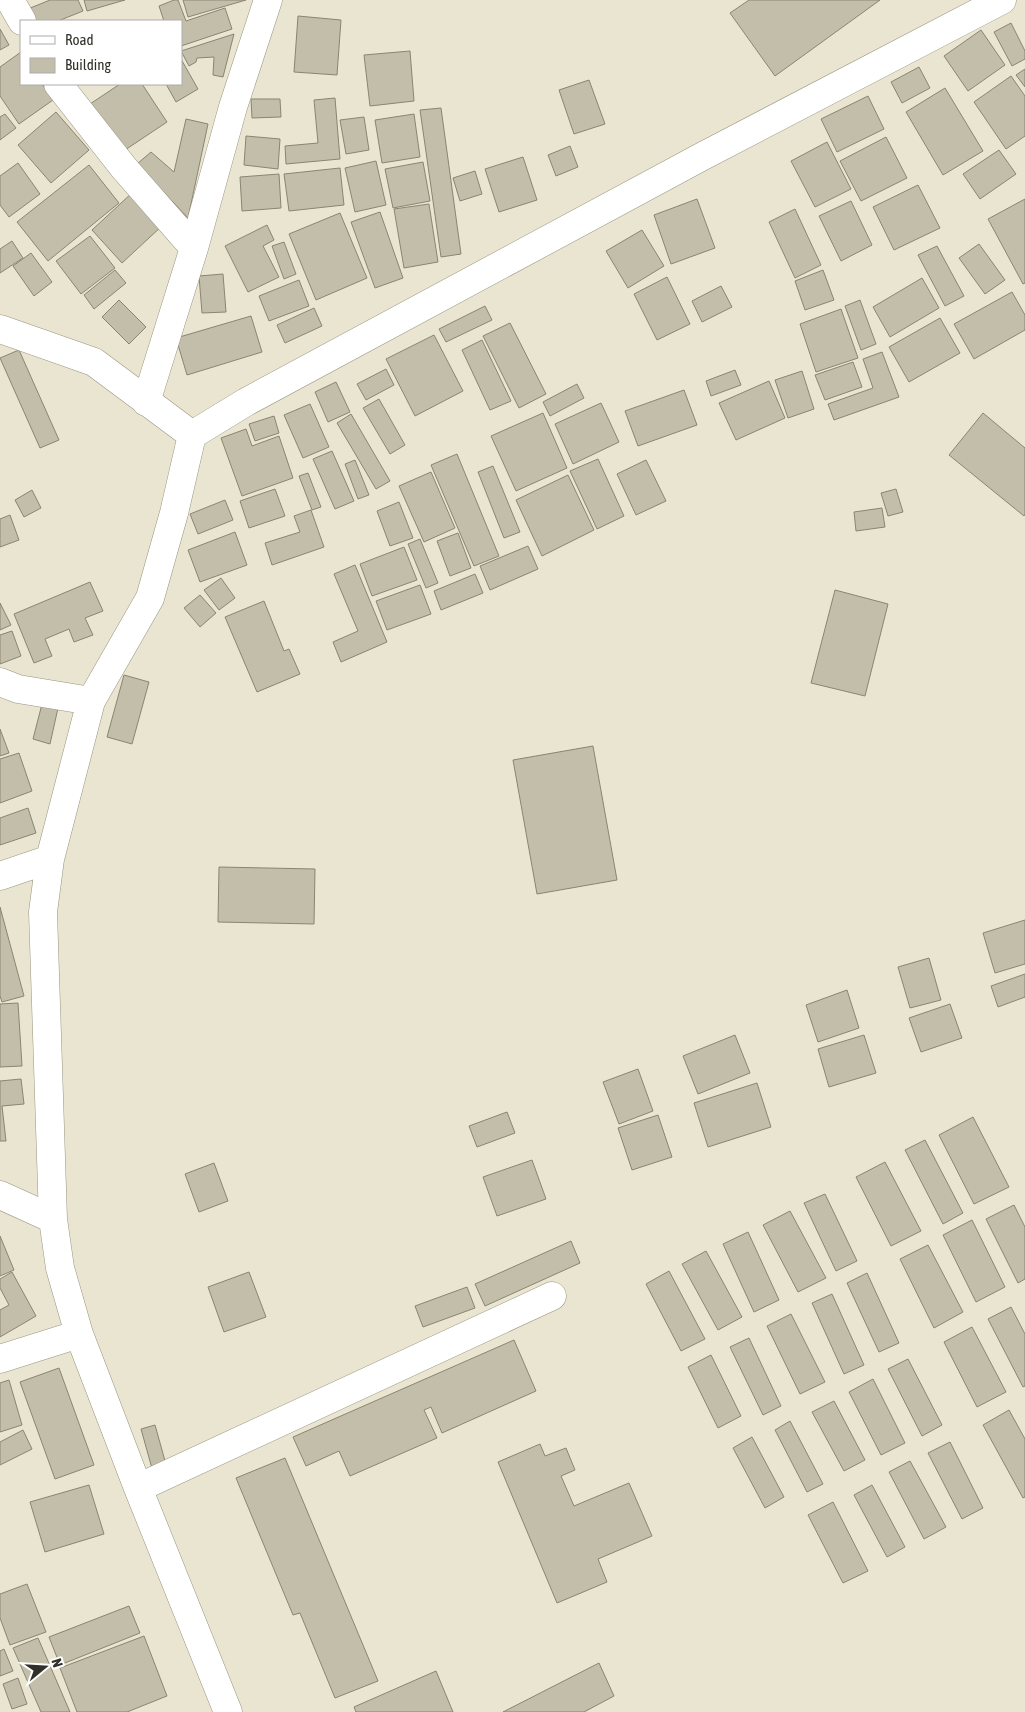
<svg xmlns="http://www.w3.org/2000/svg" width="1025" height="1712" viewBox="0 0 1025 1712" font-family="'Asap Condensed',sans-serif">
	<rect width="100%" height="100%" fill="#e9e5d0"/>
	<!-- building -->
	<path fill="#c2beaa" stroke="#898572" d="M50,0h28l5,11 -25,10h-31l-4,-10z
		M84,0h41l-38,11z
		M174,0h4l8,21 39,-13 7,21 -51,17v-25h-17l-5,-15z
		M183,0h63l-58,17z
		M749,0h131l-105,76 -45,-63z
		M298,16l43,4 -4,55 -43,-3z
		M1011,23l14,28v8l-13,7 -18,-34z
		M0,29l9,16 -9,5z
		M981,30l24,35 -37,26 -24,-35z
		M234,34l-11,43 -10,-2 1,-18 -17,1 -1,4 -7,4 -8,-15z
		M410,51l4,50 -44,5 -6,-51z
		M21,52v32h21l11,16 -34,24 -19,-28v-29z
		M181,59l17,30 -22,13 -10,-18h15z
		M919,67l11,21 -28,15 -11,-21z
		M1025,69v18l-9,-12z
		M1011,76l14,20v40l-19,13 -32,-47z
		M589,80l16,44 -31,10 -15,-44z
		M120,84h22l25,38 -45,30 -32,-48z
		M945,88l38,63 -40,24 -37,-63z
		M868,96l16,33 -47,23 -16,-33z
		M335,98l5,61 -54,5 -1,-18 33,-3 -4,-43z
		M251,99h29l1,18 -29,1z
		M441,108l20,146 -20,3 -21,-147z
		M56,112l33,38 -38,33 -33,-38z
		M5,114l11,14 -16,12v-23z
		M414,114l6,43 -38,6 -7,-43z
		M364,117l5,33 -23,4 -6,-34z
		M186,119l22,5 -20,94 -51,-54 14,-12 23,20z
		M246,136l34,3 -2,30 -34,-4z
		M886,137l21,41 -46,23 -21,-40z
		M827,142l24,47 -36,18 -24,-46z
		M570,146l8,21 -22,9 -8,-21z
		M999,150l17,24 -36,25 -17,-25z
		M523,157l14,43 -38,12 -14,-43z
		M376,161l10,44 -31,7 -10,-44z
		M423,162l7,39 -37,7 -8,-39z
		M18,163l22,31 -31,23 -9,-12v-29z
		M89,165l30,38 -71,58 -31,-39z
		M340,168l4,37 -55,6 -5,-37z
		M475,171l7,23 -22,7 -7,-23z
		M279,174l2,34 -39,3 -2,-34z
		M918,185l22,43 -46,22 -21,-43z
		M133,192l30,33 -41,38 -30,-33z
		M697,199l18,49 -44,16 -17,-49z
		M1025,199v84l-2,1 -35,-65z
		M851,201l21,44 -31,16 -22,-45z
		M429,204l9,58 -34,6 -10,-59z
		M795,209l26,56 -26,13 -26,-56z
		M380,212l23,66 -28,10 -24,-66z
		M340,213l27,65 -51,22 -27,-66z
		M267,225l7,15 -11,6 16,31 -31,15 -23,-46z
		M642,230l22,36 -36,22 -22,-37z
		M90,236l25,32 -34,26 -25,-33z
		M12,241l11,17 -23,15v-24z
		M284,242l12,32 -12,5 -12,-33z
		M979,244l26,36 -20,14 -26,-36z
		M937,246l27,50 -19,10 -27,-51z
		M31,253l21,29 -18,14 -21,-30z
		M115,270l11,13 -32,26 -10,-14z
		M823,270l11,30 -29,10 -10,-29z
		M223,274l3,38 -24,1 -3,-37z
		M667,277l23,47 -33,16 -23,-46z
		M922,278l17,30 -49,29 -17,-30z
		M299,280l10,26 -40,15 -10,-25z
		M721,286l11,21 -30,15 -10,-21z
		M1012,292l13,23v15l-51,29 -20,-35z
		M119,300l27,27 -17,17 -27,-27z
		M860,300l16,44 -15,6 -16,-44z
		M485,306l7,14 -46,22 -7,-13z
		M314,308l8,18 -37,17 -8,-18z
		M841,309l17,49 -42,14 -16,-48z
		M251,316l11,36 -75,23 -11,-37z
		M940,318l20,35 -51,29 -20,-35z
		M510,323l36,71 -27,14 -36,-72z
		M434,335l29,56 -48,25 -29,-57z
		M482,340l29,61 -21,9 -28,-60z
		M19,350l40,90 -19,8 -40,-90z
		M882,352l17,45 -65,23 -6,-16 45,-16 -10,-29z
		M853,362l9,25 -37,13 -10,-25z
		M386,369l8,16 -28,15 -9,-16z
		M735,370l6,15 -30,11 -5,-15z
		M802,371l12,38 -26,9 -13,-38z
		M769,381l16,37 -49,22 -17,-37z
		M336,382l14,30 -22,10 -13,-30z
		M577,384l7,14 -34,18 -7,-14z
		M684,390l13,35 -59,21 -13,-35z
		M379,399l26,46 -15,9 -27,-46z
		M601,403l18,39 -46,22 -18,-40z
		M310,404l19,43 -26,11 -19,-43z
		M543,413l24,55 -51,23 -25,-55z
		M983,413l42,35v66l-1,2 -75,-61z
		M351,414l39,67 -14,8 -39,-66z
		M274,416l5,17 -24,8 -6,-17z
		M246,429l6,17 27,-10 14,42 -51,18 -21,-58z
		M332,451l22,50 -19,8 -22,-50z
		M457,454l42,102 -25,10 -43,-101z
		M598,459l26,57 -27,13 -27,-58z
		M355,460l14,35 -11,4 -13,-35z
		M646,460l20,41 -30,14 -19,-41z
		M493,466l27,66 -16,6 -26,-66z
		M431,472l24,56 -31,14 -25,-56z
		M308,473l13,34 -9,3 -13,-34z
		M568,475l26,55 -52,26 -26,-56z
		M275,489l10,27 -36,12 -9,-27z
		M896,489l7,23 -15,4 -7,-23z
		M32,490l9,18 -17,9 -9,-17z
		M225,500l8,20 -35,14 -8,-20z
		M399,502l14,36 -23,8 -13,-35z
		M882,508l3,19 -29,4 -2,-19z
		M311,510l13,37 -52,18 -7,-22 35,-11 -6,-16z
		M10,515l9,25 -19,7v-28z
		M235,532l12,33 -47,17 -12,-32z
		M458,533l13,35 -21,8 -13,-35z
		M420,539l18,44 -12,5 -18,-44z
		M528,546l10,23 -48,21 -10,-24z
		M404,547l13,33 -45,16 -12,-32z
		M355,565l32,77 -46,20 -8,-20 25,-11 -24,-57z
		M475,574l8,19 -42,17 -7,-19z
		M221,578l14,20 -16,12 -15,-20z
		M90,582l13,29 -18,7 8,17 -19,7 -5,-13 -24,10 7,17 -18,7 -20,-49z
		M420,585l11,29 -44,16 -11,-29z
		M835,590l53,14 -23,92 -54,-13z
		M200,595l16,18 -16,14 -16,-19z
		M264,601l20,50 5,-2 11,25 -43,18 -32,-75z
		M0,603l11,22 -11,5z
		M12,631l9,25 -21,8v-29z
		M124,675l25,7 -17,62 -25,-7z
		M42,704l16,4 -8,36 -17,-5z
		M0,729l9,24 -9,3z
		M593,746l24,134 -80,14 -24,-134z
		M19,753l13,38 -32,12v-44z
		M28,808l8,25 -36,12v-27z
		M219,867l96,2 -1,55 -96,-2z
		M0,907l24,89 -22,6 -2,-6z
		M1025,920v44l-30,9 -12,-40z
		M929,958l12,42 -31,8 -12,-41z
		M1025,974v23l-27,10 -7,-21z
		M847,990l12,38 -41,14 -12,-37z
		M18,1003l4,63 -22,1v-63z
		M950,1004l12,34 -41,14 -12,-34z
		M735,1035l15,38 -52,21 -15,-38z
		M864,1035l12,38 -47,14 -11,-38z
		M638,1069l15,42 -34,13 -16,-42z
		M21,1079l3,25 -22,2 4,35h-6v-60z
		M757,1083l14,44 -63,20 -14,-44z
		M507,1112l8,21 -38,14 -8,-21z
		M658,1115l14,42 -40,13 -14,-42z
		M973,1117l36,70 -35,17 -35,-69z
		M925,1140l38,73 -20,11 -38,-74z
		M532,1160l14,39 -49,17 -14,-39z
		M885,1162l36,69 -30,15 -35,-69z
		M214,1163l14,38 -29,11 -14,-38z
		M825,1194l32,67 -21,10 -32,-68z
		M1014,1205l11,22v52l-7,4 -32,-64z
		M790,1211l36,67 -28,14 -35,-67z
		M972,1220l33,67 -29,15 -33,-67z
		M748,1232l31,68 -25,12 -31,-68z
		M0,1236l14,34 -14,6z
		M571,1241l9,22 -95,43 -10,-22z
		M928,1245l35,67 -29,16 -34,-69z
		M706,1251l36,66 -24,13 -36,-66z
		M669,1271l36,68 -24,12 -35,-67z
		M12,1272l24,44 -36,21v-27l9,-5 -9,-17v-9z
		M249,1272l17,45 -42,15 -16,-45z
		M867,1273l32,70 -20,9 -32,-69z
		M467,1287l8,21 -52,19 -8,-21z
		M832,1294l32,71 -20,9 -32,-71z
		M1011,1307l14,27v52l-2,1 -35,-68z
		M791,1314l34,68 -25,12 -33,-68z
		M972,1327l34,65 -29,15 -33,-65z
		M749,1338l32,68 -18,9 -33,-68z
		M514,1340l22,51 -94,42 -11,-26 -7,3 13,28 -87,38 -11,-25 -33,15 -13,-29z
		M711,1355l30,61 -23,12 -30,-61z
		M908,1359l34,66 -20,11 -34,-67z
		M59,1368l35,97 -39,14 -35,-97z
		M873,1379l32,64 -24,12 -32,-63z
		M9,1380l13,45 -22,7v-49z
		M834,1401l31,59 -21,11 -32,-59z
		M1009,1410l16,29v58l-2,1 -40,-73z
		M790,1421l33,63 -16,8 -32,-62z
		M155,1425l12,43 -14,4 -12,-43z
		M23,1430l9,19 -32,16v-23z
		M752,1437l32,60 -19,11 -32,-60z
		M950,1442l33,66 -21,11 -34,-66z
		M540,1444l5,12 21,-8 9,22 -14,6 13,30 55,-23 23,53 -54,23 9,23 -50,21 -59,-141z
		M285,1458l93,223 -43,17 -35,-85 -7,2 -57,-137z
		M910,1461l36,66 -22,12 -35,-67z
		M89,1485l15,49 -59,18 -15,-50z
		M872,1485l33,62 -18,10 -33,-62z
		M833,1502l35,69 -25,12 -35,-68z
		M27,1584l19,48 -36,13 -10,-27v-24z
		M129,1606l11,27 -80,32 -11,-28z
		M144,1636l23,60 -40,16h-50l-17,-44z
		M38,1638l32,74h-29l-28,-64z
		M4,1649l9,22 -13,5v-25z
		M599,1663l15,33 -30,16h-81z
		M436,1671l17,41h-97l-2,-5z
		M18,1678l9,26 -15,5 -9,-25z"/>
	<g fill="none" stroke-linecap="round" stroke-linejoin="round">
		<defs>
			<path id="street" d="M10,0l12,21
				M58,84l66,84 70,80
				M0,329l94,33 98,73
				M146,402l48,-154 39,-141 35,-107
				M0,682l18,7 73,12
				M0,876l50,-17
				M0,1195l53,24
				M0,1359l79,-25
				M138,1488l414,-192
				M228,1712l-90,-224 -59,-154 -19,-66 -7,-49 -10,-307 7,-53 41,-158 59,-103 24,-85 18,-78 54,-33 457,-246 299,-156"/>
		</defs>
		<!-- street casing -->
		<use href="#street" stroke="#999581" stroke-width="29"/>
		<!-- street -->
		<use href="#street" stroke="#fff" stroke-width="28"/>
	</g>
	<!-- legend -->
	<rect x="20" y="20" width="162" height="65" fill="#ffffff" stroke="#adaca9"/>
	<rect x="30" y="36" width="25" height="8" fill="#ffffff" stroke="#adaca9"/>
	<text x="65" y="45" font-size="15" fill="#313028">Road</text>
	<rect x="30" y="58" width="25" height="15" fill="#c2beaa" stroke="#adaca9"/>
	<text x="65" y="70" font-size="15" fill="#313028">Building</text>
	<!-- north arrow -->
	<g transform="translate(45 1667) rotate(72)" stroke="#ffffff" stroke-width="4" paint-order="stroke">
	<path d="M0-4L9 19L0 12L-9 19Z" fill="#313028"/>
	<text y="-8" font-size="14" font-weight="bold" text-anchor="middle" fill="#313028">N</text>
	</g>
</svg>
